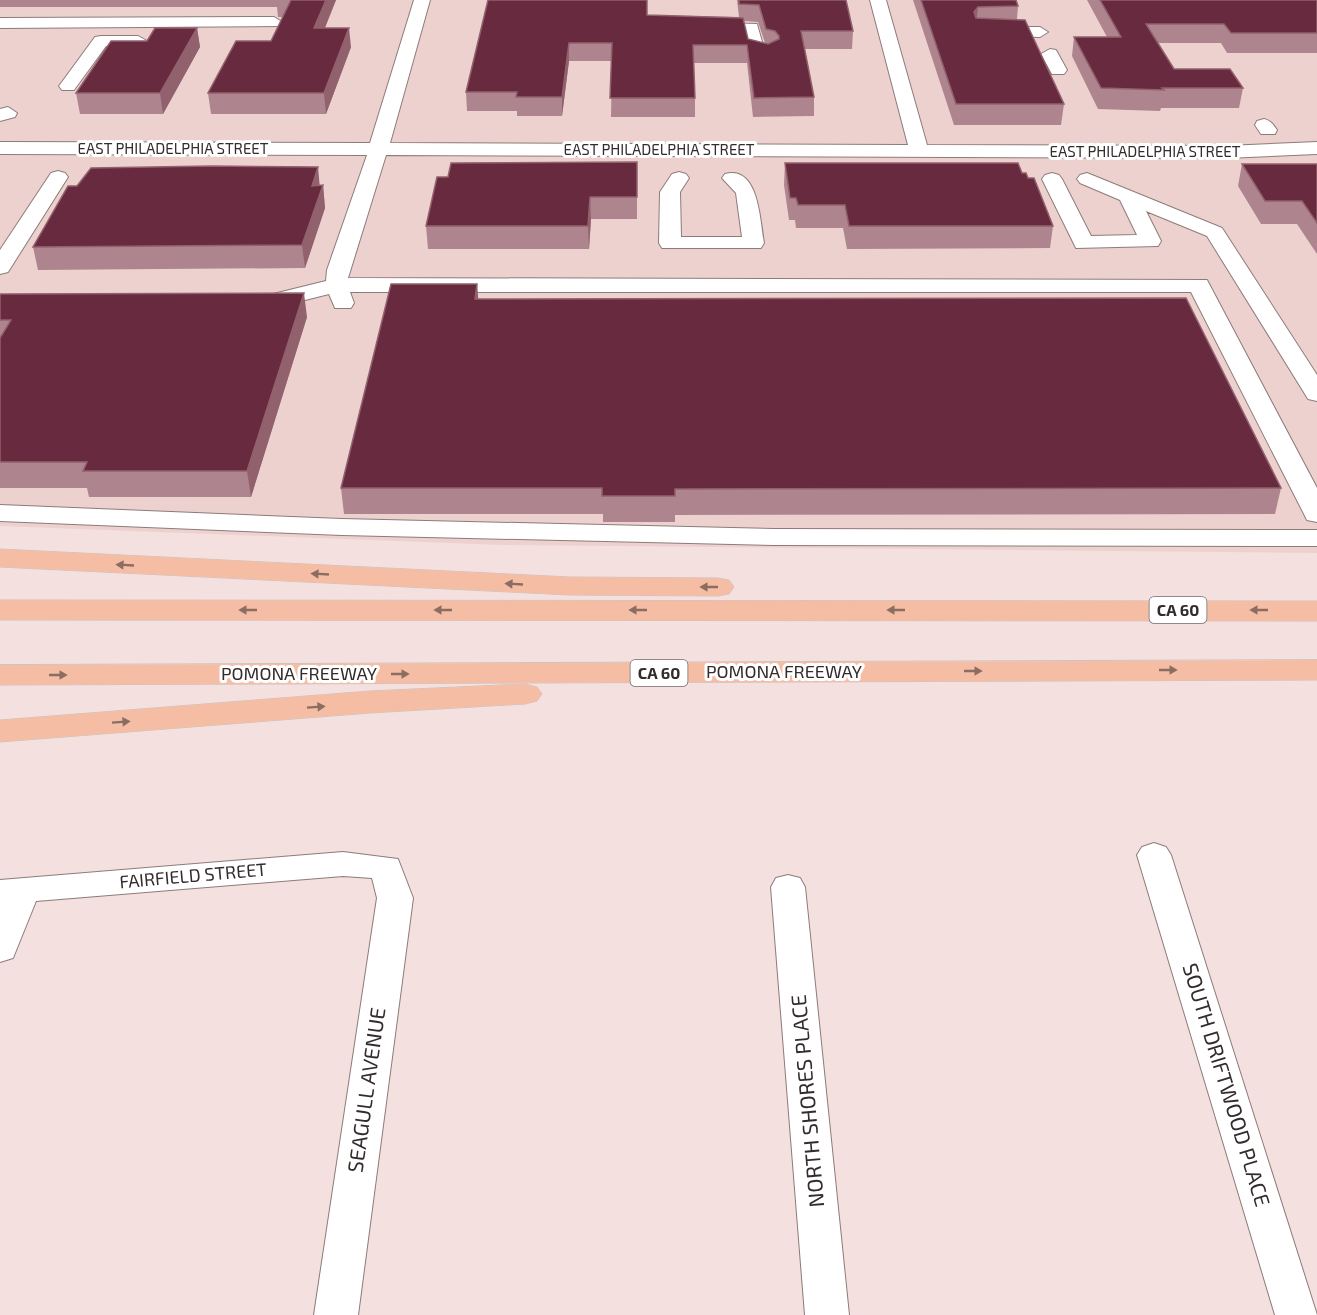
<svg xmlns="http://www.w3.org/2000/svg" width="1317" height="1315" viewBox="0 0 1317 1315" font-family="'Exo 2',sans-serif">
	<rect width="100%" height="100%" fill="#f4e0de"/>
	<!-- built -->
	<path fill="#edd1cf" d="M0,0h1317v553l-815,-8 -502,-19z"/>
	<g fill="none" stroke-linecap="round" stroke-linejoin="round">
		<defs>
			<path id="minor" d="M414,0h16l-40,143 518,2 -38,-145h16l41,145 299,1 91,-4v12l-91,4 -840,-3 -38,123 859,2 110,208v34l-10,-2 -3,-6 -113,-222h-841l4,11 -3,5h-16l-6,-14 -64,16 -8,-2 -3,-5 3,-5 69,-17 1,-11 40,-115 -367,-1v-12l370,1z
				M274,17l8,5 -2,4 -280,2v-10z
				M721,23l36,1 7,25 10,2 3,4 -9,5 -18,-4 -6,-23 -29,-1 -2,-4 2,-4z
				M991,27h49l8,5 -8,5 -55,-1 -2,-4 2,-4z
				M101,36h37l9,5 -9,5h-32l-32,44h-12l-3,-4 3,-4 33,-45z
				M1050,49l6,1 11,20 -3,4h-12l-11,-20z
				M8,107l9,6 -2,4 -15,4v-12z
				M1264,119c7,2 9,5 13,11l-2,4h-14l-6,-9 2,-4z
				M58,171l7,2 3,4 -60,95 -8,2v-24l51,-77z
				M679,172l7,2 3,4 -9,14 1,45h61l-6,-44 -14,-15 3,-4c34,-9 35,47 39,69l-3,5h-99l-3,-5 1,-51 12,-18z
				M1052,173l7,2 3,4 29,57 46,-1 -17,-35 -40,-17 -3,-4 3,-4 7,-2 135,55 95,147v26l-9,-2 -3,-5 -98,-158 -61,-25 15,30 -3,5 -82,2 -34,-69 3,-4z
				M0,505l342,14 432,10 543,1v16l-543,-1 -432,-10 -342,-14z
				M1154,843l12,4 5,8 146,460h-42l-138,-460 5,-8z
				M343,852l55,7 15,39 -55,417h-44l63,-417 -5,-20 -29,-2 -307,25 -23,57 -13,4v-82z
				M788,875l12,3 5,9 44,428h-44l-34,-428 5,-9z"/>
			<path id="highway" d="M0,549l570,28 148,1 11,2 5,7 -5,7 -11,2 -148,-1 -570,-28z
				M0,600l1317,1v20l-1317,-1z
				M1317,660v20l-1317,5v-20z
				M525,684l12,3 5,7 -5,7 -12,3 -155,9 -370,29v-22l370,-29z"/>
		</defs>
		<!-- minor casing -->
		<use href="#minor" stroke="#8d7b79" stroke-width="2"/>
		<!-- highway casing -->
		<use href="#highway" stroke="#c6c4c4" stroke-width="1"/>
		<!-- minor -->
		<use href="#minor" fill="#fff" fill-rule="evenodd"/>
		<!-- highway -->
		<use href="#highway" fill="#f6bda5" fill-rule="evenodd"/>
	</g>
	<!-- wall -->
	<path fill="#ae858e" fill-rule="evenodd" d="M0,0h336l-11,28 26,19 -25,67h-115l-3,-21 63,-52 12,-24h-5l-1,-10h-277z
		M488,0l160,15 91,2 -2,-17h109l7,31 -1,18h-47l9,48v19l-61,1 -6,-54h-54l2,35v19h-84l1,-56h-43l-7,55h-45v-5h-50l-1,-19zM744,21l14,1 7,21 -17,-4z
		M913,0h103l2,6 -1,13 47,85 -3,21h-107z
		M1087,0h230v53h-90l-6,-10h-63l16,26 69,19 -4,20h-78l-1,3 -62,-2 -26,-53 2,-19h33z
		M197,28l3,19 -37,67h-83l-4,-21 71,-52z
		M637,162v57h-46l-2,30h-161l-2,-23 22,-49z
		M785,163l243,15 25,48 -3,22 -203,1 -4,-21h-47l-1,-8h-6l-5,-35z
		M1242,164h75v90l-20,-30h-36l-23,-38z
		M323,185l2,23 -20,60 -267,2 -5,-23 44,-61z
		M477,284l1,15 803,189 -6,26 -600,1v7h-72v-8h-259l-3,-26z
		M0,294l307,23 -56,180h-162l-2,-9h-87z"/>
	<!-- shaded-wall -->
	<path fill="#92616e" d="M326,0h10l-19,47 -3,-19z
		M978,7l-2,19 -2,-14z
		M197,28l3,19 -37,67 -3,-21z
		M349,28l2,19 -25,67 -2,-21z
		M569,43v18l-7,55v-19z
		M318,167l2,22 -8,-3z
		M323,185l2,23 -20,60 -3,-23z
		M590,197l1,22 -2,30 -1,-23z
		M477,284l2,24 -4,-9z
		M304,293l3,24 -56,180 -4,-26z"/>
	<!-- building -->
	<path fill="#682a3e" stroke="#92616e" stroke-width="1.5" d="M291,0h35l-12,28h35l-25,65h-116l28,-52h35z
		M488,0h159v15l96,3 5,21 20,5 11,-5v-3l-4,-5 -9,-2 -7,-24 -20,-1v-4h107l7,31h-52l13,66 -60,1 -7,-53h-54l2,53h-85l2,-55h-43l-7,54h-46l1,-5h-51z
		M921,0h95l2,6 -40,1 -4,5 2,6 49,2 39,84h-108z
		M1100,0h217v33h-86l-7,-9h-78l28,45h56l13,19h-81l2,2 -63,-2 -27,-51h47z
		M155,28h42l-37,65h-84l35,-52h36z
		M637,162v35h-47l-2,29h-162l11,-49h11l3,-14z
		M785,163h233l4,10h4l2,5h6l19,48h-204l-4,-21h-47l-2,-7h-6z
		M1242,164h75v59l-15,-22h-37z
		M212,166l106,1 -6,19 11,-1 -21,60 -269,2 35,-61h9l14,-18z
		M391,284h86l-2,15 711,-1 95,190 -606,1v7h-73v-8h-261z
		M304,293l-57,178h-164l4,-9h-87v-124l11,-18h-11v-26z"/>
	<!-- one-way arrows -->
	<defs><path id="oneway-solid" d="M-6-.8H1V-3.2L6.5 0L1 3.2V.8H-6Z" transform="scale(1.5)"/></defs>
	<g fill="#8b6d62">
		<use href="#oneway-solid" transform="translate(125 565) rotate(-177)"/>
		<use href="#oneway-solid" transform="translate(320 574) rotate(-177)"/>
		<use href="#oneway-solid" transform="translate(514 584) rotate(-177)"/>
		<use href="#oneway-solid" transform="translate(709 587) rotate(-180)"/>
		<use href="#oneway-solid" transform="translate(248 610) rotate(180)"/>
		<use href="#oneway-solid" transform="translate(443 610) rotate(180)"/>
		<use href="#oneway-solid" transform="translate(638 610) rotate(180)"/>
		<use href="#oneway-solid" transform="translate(896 610) rotate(180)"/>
		<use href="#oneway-solid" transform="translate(1259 610) rotate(-180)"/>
		<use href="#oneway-solid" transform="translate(1168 670)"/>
		<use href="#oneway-solid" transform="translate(973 671)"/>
		<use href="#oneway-solid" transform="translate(400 674)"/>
		<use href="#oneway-solid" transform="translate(58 675)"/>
		<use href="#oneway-solid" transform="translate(316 707) rotate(-4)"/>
		<use href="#oneway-solid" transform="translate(121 722) rotate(-4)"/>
	</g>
	<g text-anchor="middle" stroke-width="6" stroke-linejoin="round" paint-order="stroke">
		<!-- far-street labels -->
		<g font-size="15" fill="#342c2c" stroke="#fff">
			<text x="173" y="154">EAST PHILADELPHIA STREET</text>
			<text x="659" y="155">EAST PHILADELPHIA STREET</text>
			<text x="1145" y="157">EAST PHILADELPHIA STREET</text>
		</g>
		<!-- shield labels -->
		<g fill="#fff" stroke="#716b6b" stroke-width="1.5">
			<rect x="1149.5" y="597" width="57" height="26" rx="4.5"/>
			<rect x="630.5" y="660" width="57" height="26" rx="4.5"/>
		</g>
		<g font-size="16" font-weight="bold" fill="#342c2c">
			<text x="1178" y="616">CA 60</text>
			<text x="659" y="679">CA 60</text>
		</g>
		<!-- street labels -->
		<g font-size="18" fill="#342c2c" stroke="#fff">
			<text x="784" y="678">POMONA FREEWAY</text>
			<text x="299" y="680">POMONA FREEWAY</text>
			<text transform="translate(193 876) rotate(-5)" y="6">FAIRFIELD STREET</text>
		</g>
		<!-- near-street labels -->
		<g font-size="21" fill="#342c2c" stroke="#fff">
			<text transform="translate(1226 1085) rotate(73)" y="7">SOUTH DRIFTWOOD PLACE</text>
			<text transform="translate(367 1090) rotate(-82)" y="7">SEAGULL AVENUE</text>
			<text transform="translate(808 1101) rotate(-95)" y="7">NORTH SHORES PLACE</text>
		</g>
	</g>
</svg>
